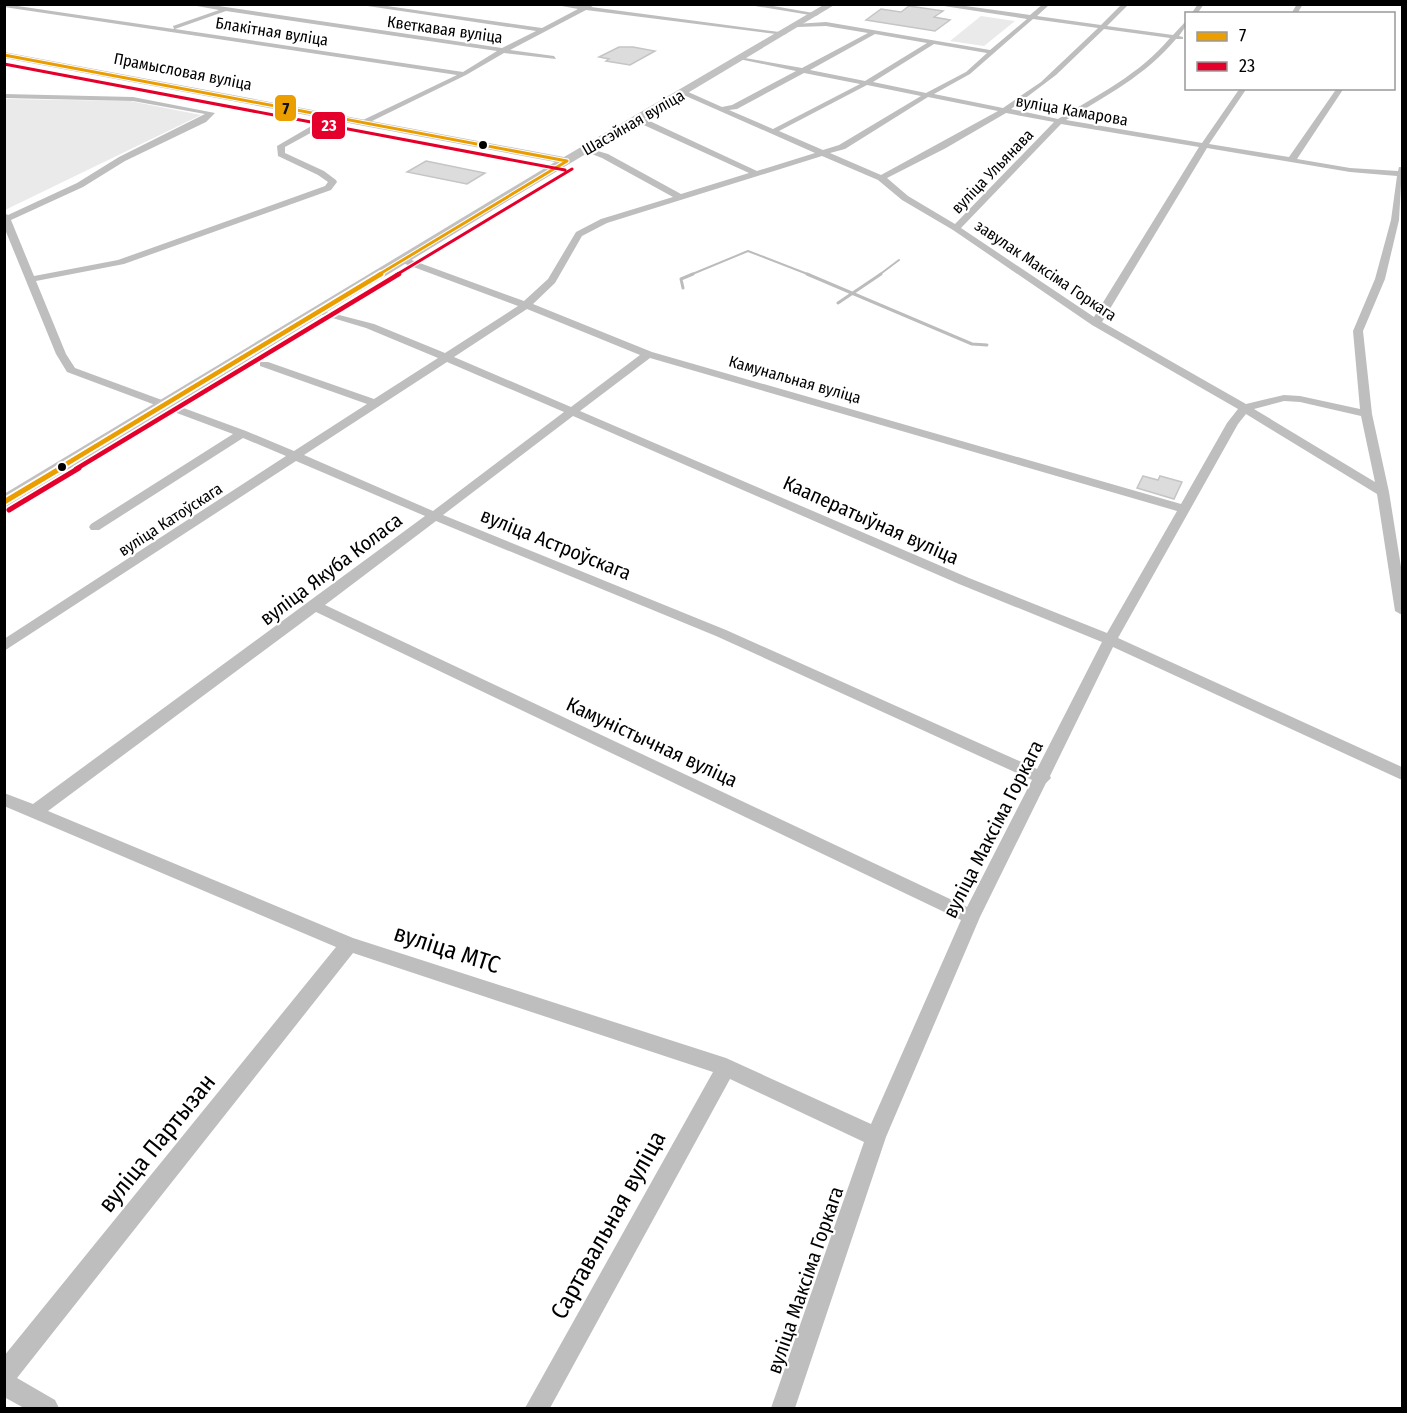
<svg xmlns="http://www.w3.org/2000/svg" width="1407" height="1413" viewBox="0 0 1407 1413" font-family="'Fira Sans Condensed',sans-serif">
	<rect width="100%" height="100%" fill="#fff"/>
	<!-- green -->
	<path fill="#eaeaea" d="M981,16l34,5 -31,25 -34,-5z
		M5,99l125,2 71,14 -196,95z"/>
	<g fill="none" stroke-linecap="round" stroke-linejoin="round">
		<!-- stream-far1 -->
		<path stroke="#bcbcbc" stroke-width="2" d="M690,275l58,-24 62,24
			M879,275l20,-15"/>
		<!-- stream -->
		<path stroke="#bcbcbc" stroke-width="3" d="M807,274l165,70 15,1
			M683,288l-2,-9 12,-5
			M838,303l43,-29"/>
	</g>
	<!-- building -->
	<path fill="#dcdcdc" stroke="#c5c5c5" stroke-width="1.5" d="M909,6l34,5 -9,6 16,3 -15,11 -69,-11 15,-11 20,3z
		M619,47h14l22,4 -25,14 -24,-4 3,-2 -10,-2z
		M426,161l59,12 -18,11 -60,-12z
		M1143,476l15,4 2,-4 22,6 -8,17 -37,-11z"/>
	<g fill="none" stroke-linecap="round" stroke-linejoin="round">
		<!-- street -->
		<path fill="#bebebe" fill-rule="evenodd" d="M4,4l170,25 -1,-3 46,-16 -33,-6h19l297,44 34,-17 -182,-27h19l169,24 36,-19 -27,-5h45l-5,3 196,26 -3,2 -198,-25 -76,40 44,6 2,3 -52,-6 -38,22 -100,49h-3v-4l94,-45 -453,-68zM226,11l271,40 -34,21 -288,-43z
			M743,4h19l57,10 -3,2z
			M931,4h20l79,11 13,-11h7l-13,12 64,9 21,-21h7l-22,22 66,9 13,-14v5l-7,10 4,1v2h-7c-30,36 -70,57 -110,81l136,23 38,-55h7l-38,56 80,13 48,-69h7l-47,71 53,9 48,3 1,-4h3l-3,53 -14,59 -22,52 9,83 17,78 13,81v42l-7,-4 -18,-117 -131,-80 -8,10 -120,214 284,129v13l-289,-133 -63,129 1,2 -5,5 -66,134 -94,220 -91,271h-24l93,-266 -134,-63 -180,329h-25l188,-336 -360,-119 -336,425 38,22 4,8h-35l-20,-11v-41l332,-409 -332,-141v-13l29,11 392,-288 -129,-55 -292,190v-12l282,-183 -43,-18 -144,92h-8l-2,-3 2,-3 142,-90 -166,-62 -11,-18 -52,-127v-14l4,2 69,-32 42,-26 86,-43 -72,-13 -129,-3v-4l129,3 82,16 -9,9 -81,39 -42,26 -72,33 23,56 84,-16 207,-74 3,-4 -10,-7 -40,-19 -1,-10 55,-32h6v4l-53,29v6l39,18 12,9 1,2 -6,8 -207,74 -88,17 30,73 9,14 171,63 48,20 73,-47 -107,-38v-4h8l106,37 64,-41 -72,-30 -50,-15v-4l58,15 71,29 73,-47 -118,-44v-4h6l118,43 24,-22 28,-47 25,-13 72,-22 -71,-39 -18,-7v-4l24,7 73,40 68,-21 -114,-52v-4h6l116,54 58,-18 -136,-60 7,-2 36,16 10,-2 64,-34 -57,-12v-2l63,11 66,-35 -42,-7 -29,1 -2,-3 31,-2 164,28 37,-31zM1033,19l65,9 -57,54 -38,26 -69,-14 36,-20zM1104,29l66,9c-30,36 -72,57 -112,81l-47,-10 45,-34zM875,34l52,9 -62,38 -55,-11zM934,44l53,9 -21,19 -40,21 -53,-11zM804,73l56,11 -87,45 -44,-19 8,-1zM867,85l54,11 -82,49 -16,5 -44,-19zM928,97l70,14 -117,64 -51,-22 15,-4zM1006,113l48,9 -99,102 -47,-28 -21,-18 59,-30zM1061,124l138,23 -105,170 -133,-89zM1207,148l143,24 47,4 -6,44 -16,59 -22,52 7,78 -60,-13 -16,-1 -38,9 -144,-82zM822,156l56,24 24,20 51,30 139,95 146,84 -11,14 -46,81 -529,-152 -119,-48 22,-21 27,-47 25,-13zM527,309l113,46 -69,52 -117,-50zM650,358l527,153 -70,122 -138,-55 -389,-167zM447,362l117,50 -131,99 -129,-56zM1284,401l16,1 61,14 14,66 -121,-73zM573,416l386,168 143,58 -65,127 -311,-139 -283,-115zM436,521l280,115 316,144 -65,127 -642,-302zM316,612l645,308 -90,204 -145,-66 -373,-120 -305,-127z
			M1198,4h6l-7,10h-6z
			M1297,4h6l-6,10h-6z"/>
		<!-- secondary -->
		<path fill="#c1c1c1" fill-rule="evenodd" d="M825,4h11l-322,193 -503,309 -7,1v-13l551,-332 -551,-104v-6l560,105z"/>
		<defs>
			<path id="bus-1-far2" d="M4,55l563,106
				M378,275l189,-114"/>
			<path id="bus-1-far1" d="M58,469l323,-195"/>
			<path id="bus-1" d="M4,502l57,-34"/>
			<path id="bus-2-far2" d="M4,64l561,106
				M396,275l176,-106"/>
			<path id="bus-2-far1" d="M76,469l323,-195"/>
			<path id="bus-2" d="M9,510l70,-42"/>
		</defs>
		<!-- bus-1-far2 casing -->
		<use href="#bus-1-far2" stroke="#fff" stroke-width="5"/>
		<!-- bus-1-far1 casing -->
		<use href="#bus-1-far1" stroke="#fff" stroke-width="8"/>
		<!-- bus-1 casing -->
		<use href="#bus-1" stroke="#fff" stroke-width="9"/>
		<!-- bus-2-far2 casing -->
		<use href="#bus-2-far2" stroke="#fff" stroke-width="5"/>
		<!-- bus-2-far1 casing -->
		<use href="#bus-2-far1" stroke="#fff" stroke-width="8"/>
		<!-- bus-2 casing -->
		<use href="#bus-2" stroke="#fff" stroke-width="9"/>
		<!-- bus-1-far2 -->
		<use href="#bus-1-far2" stroke="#eb9e00" stroke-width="3"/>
		<!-- bus-1-far1 -->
		<use href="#bus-1-far1" stroke="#eb9e00" stroke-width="4.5"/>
		<!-- bus-1 -->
		<use href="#bus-1" stroke="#eb9e00" stroke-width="5"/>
		<!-- bus-2-far2 -->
		<use href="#bus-2-far2" stroke="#e4002b" stroke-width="3"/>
		<!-- bus-2-far1 -->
		<use href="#bus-2-far1" stroke="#e4002b" stroke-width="4.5"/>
		<!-- bus-2 -->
		<use href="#bus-2" stroke="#e4002b" stroke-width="5"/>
	</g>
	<!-- markers -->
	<g fill="#000" stroke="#fff" stroke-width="2">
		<circle cx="483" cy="145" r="5"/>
		<circle cx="62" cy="467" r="5"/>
	</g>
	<g text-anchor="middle" stroke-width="4.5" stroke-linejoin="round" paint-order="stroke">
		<!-- far-street labels -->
		<g font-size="16" fill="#000" stroke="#fff">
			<text transform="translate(445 29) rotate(8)" y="6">Кветкавая вуліца</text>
			<text transform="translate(272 31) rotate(9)" y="6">Блакітная вуліца</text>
			<text transform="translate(183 71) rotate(11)" y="6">Прамысловая вуліца</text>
			<text transform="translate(1072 110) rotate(10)" y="6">вуліца Камарова</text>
			<text transform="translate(633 122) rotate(-30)" y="6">Шасэйная вуліца</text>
			<text transform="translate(992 171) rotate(-46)" y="6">вуліца Ульянава</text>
			<text transform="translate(1046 270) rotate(34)" y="6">завулак Максіма Горкага</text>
			<text transform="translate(795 379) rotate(16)" y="6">Камунальная вуліца</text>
			<text transform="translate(170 519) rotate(-33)" y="6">вуліца Катоўскага</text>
		</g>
		<!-- street labels -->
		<g font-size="20" fill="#000" stroke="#fff">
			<text transform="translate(871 520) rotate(24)" y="7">Кааператыўная вуліца</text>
			<text transform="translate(556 544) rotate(22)" y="7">вуліца Астроўскага</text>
			<text transform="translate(331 569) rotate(-37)" y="7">вуліца Якуба Коласа</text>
			<text transform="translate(652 742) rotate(25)" y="7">Камуністычная вуліца</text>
			<text transform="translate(993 829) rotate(-63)" y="7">вуліца Максіма Горкага</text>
			<text transform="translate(805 1280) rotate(-71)" y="7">вуліца Максіма Горкага</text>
		</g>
		<!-- near-street labels -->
		<g font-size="24" fill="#000" stroke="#fff">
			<text transform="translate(447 949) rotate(18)" y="8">вуліца МТС</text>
			<text transform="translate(157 1143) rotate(-51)" y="8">вуліца Партызан</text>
			<text transform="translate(608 1225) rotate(-61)" y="8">Сартавальная вуліца</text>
		</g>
	</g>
	<g stroke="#fff" stroke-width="2">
		<rect x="274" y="94" width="23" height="28" rx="6" fill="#eb9e00"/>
		<rect x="311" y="111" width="35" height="29" rx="6" fill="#e4002b"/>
	</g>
	<g font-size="16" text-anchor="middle" font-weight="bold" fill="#fff">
		<text x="329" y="131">23</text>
	</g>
	<g font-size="16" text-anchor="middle" font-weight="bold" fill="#111">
		<text x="286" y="114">7</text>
	</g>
	<!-- border -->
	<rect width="1407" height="1413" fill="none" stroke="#000000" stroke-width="12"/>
	<!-- legend -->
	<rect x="1185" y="12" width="210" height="78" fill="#ffffff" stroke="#999999" stroke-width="1.5"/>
	<rect x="1197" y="32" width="30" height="9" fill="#eb9e00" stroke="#999999" stroke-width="1.5"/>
	<text x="1239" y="42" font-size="18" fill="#000000">7</text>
	<rect x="1197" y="62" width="30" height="9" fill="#e4002b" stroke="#999999" stroke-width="1.5"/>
	<text x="1239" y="72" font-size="18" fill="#000000">23</text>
</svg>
